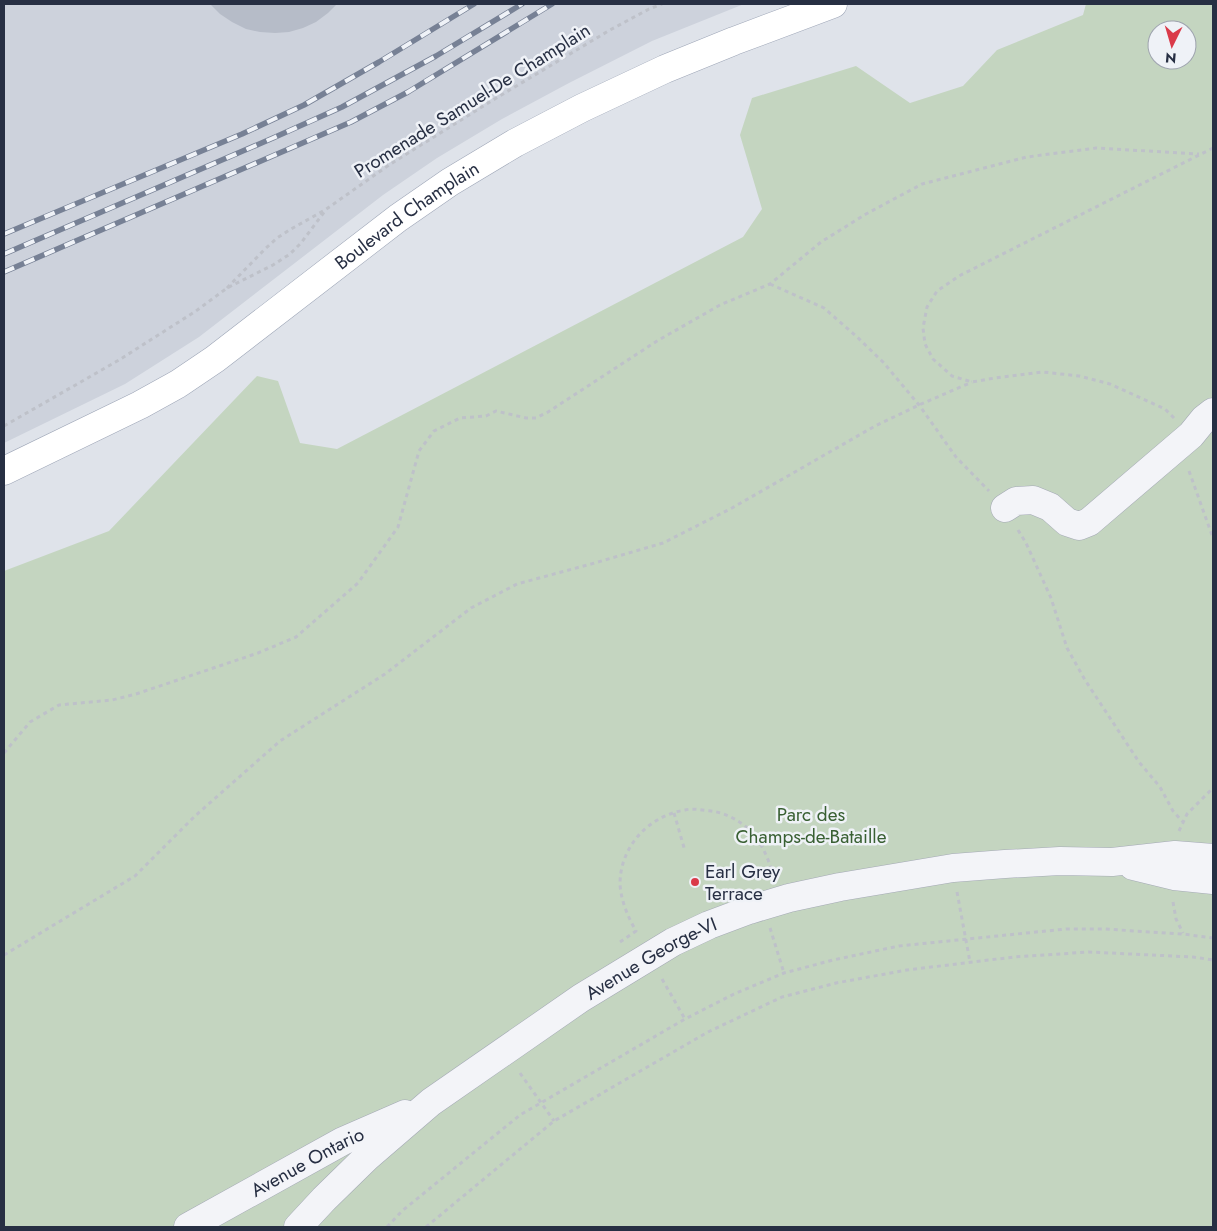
<svg xmlns="http://www.w3.org/2000/svg" width="1217" height="1231" viewBox="0 0 1217 1231" font-family="Jost,sans-serif">
	<rect width="100%" height="100%" fill="#dfe3ea"/>
	<!-- built -->
	<path fill="#cdd2dc" d="M4,4h740l-92,37 -83,42 -67,36 -65,39 -54,37 -184,142 -74,47 -121,59z"/>
	<!-- green -->
	<path fill="#c4d5c0" fill-rule="evenodd" d="M1086,4h127v1223h-1209v-656l105,-40 148,-155 21,5 22,62 37,6 406,-212 19,-28 -22,-74 12,-37 104,-32 54,37 53,-17 34,-36 86,-35zM1157,30h30v30h-30z"/>
	<!-- building -->
	<path fill="#b6bcc8" d="M210,4h127l-9,9 -12,9 -13,6 -14,4 -14,1 -15,-1 -14,-3 -14,-7 -12,-8z"/>
	<g fill="none" stroke-linecap="round" stroke-linejoin="round">
		<defs>
			<g id="minor">
				<path d="M1005,508l11,-7 17,-1 17,7 17,15 12,4 10,-4 102,-87 13,-16 9,-7"/>
				<path d="M1133,866l41,10 39,4"/>
				<path id="s1" d="M188,1227l155,-86 62,-27"/>
				<path id="s2" d="M298,1227l26,-28 42,-41 65,-56 150,-104 92,-56 36,-17 40,-15 40,-12 51,-11 113,-19 52,-4 55,-3 52,1 63,-7 38,3"/>
			</g>
			<g id="major">
				<path id="s3" d="M4,471l136,-66 38,-21 37,-25 183,-141 52,-36 65,-39 67,-35 83,-39 69,-28 99,-37"/>
			</g>
		</defs>
		<!-- minor casing -->
		<use href="#minor" stroke="#a4a9b5" stroke-width="29"/>
		<!-- major casing -->
		<use href="#major" stroke="#9ea6b7" stroke-width="29"/>
		<!-- path -->
		<path stroke="#bec1c9" stroke-width="3" stroke-dasharray="4 4" stroke-linecap="butt" d="M770,284l54,24 32,28 27,26 36,43 37,52 33,34
			M227,288l38,-39 12,-11 14,-9 34,-19 64,-45 104,-65 117,-70 39,-21 13,-5
			M1174,418l-9,-9 -55,-25 -31,-8 -36,-4 -48,6 -23,4 -20,-6 -19,-17 -8,-15 -2,-16 4,-21 10,-16 22,-15 254,-128
			M4,426l115,-66 77,-49 31,-23 46,-23 17,-11 11,-11 24,-32
			M1189,471l24,67
			M1018,530l8,13 25,55 16,50 18,32 54,82 21,25 13,24 10,11
			M4,753l26,-31 29,-17 53,-5 24,-6 122,-41 38,-16 62,-54 40,-56 21,-76 15,-20 26,-13 26,-2 10,-5 30,7h10l12,-6 109,-71 63,-36 50,-21 51,-42 45,-28 56,-30 105,-27 69,-9 103,6
			M674,813l11,38
			M1179,831l8,-17 26,-26
			M957,892l13,70
			M1173,902l3,17 7,14
			M770,928l14,45
			M620,942l16,-11c-8,-14 -15,-30 -16,-47 0,-37 28,-68 65,-74 8,-2 17,0 26,1 16,2 32,11 43,24 7,8 12,19 16,30 1,3 2,7 3,10
			M4,955l131,-79 60,-60 85,-75 105,-67 86,-66 46,-24 74,-20 72,-21 69,-35 143,-82 44,-21 53,-23
			M662,979l23,40
			M520,1073l34,48
			M387,1227l15,-16 118,-96 165,-96 49,-25 50,-21 49,-13 66,-14 167,-17h38l79,5 30,4
			M426,1227l47,-39 81,-67 154,-89 74,-35 54,-14 71,-13 107,-13 75,-5 104,5 20,3"/>
		<!-- minor -->
		<use href="#minor" stroke="#f3f4f8" stroke-width="28"/>
		<!-- major -->
		<use href="#major" stroke="#fff" stroke-width="28"/>
		<defs>
			<path id="rail" d="M4,234l238,-100 62,-29 75,-43 95,-58
				M4,254l269,-116 69,-31 94,-51 86,-52
				M4,272l347,-150 57,-30 144,-88"/>
		</defs>
		<!-- rail casing -->
		<use href="#rail" stroke="#778195" stroke-width="5.5"/>
		<!-- rail -->
		<use href="#rail" stroke="#eff2f7" stroke-width="4" stroke-dasharray="11" stroke-linecap="butt"/>
	</g>
	<!-- markers -->
	<circle fill="#da3a49" stroke="#eff2f7" stroke-width="2" cx="695" cy="882" r="5"/>
	<g text-anchor="middle" stroke-width="5" stroke-linejoin="round" paint-order="stroke">
		<!-- street labels -->
		<g font-size="19" fill="#272f43" stroke="#eff2f7">
			<text transform="translate(472 100) rotate(-32)" y="7">Promenade Samuel-De Champlain</text>
			<text dy="7" stroke="none"><textPath href="#s3" startOffset="479">Boulevard Champlain</textPath></text>
			<text dy="7" stroke="none"><textPath href="#s2" startOffset="446">Avenue George-VI</textPath></text>
			<text dy="7" stroke="none"><textPath href="#s1" startOffset="136">Avenue Ontario</textPath></text>
		</g>
		<!-- park labels -->
		<g font-size="19" fill="#396033" stroke="#eff2f7">
			<text x="811" y="821">Parc des<tspan x="811" dy="22">Champs-de-Bataille</tspan></text>
		</g>
		<!-- poi labels -->
		<g font-size="19" fill="#272f43" stroke="#eff2f7" text-anchor="start">
			<text x="705" y="878">Earl Grey<tspan x="705" dy="22">Terrace</tspan></text>
		</g>
	</g>
	<!-- border -->
	<rect width="1217" height="1231" fill="none" stroke="#272f43" stroke-width="10"/>
	<!-- north arrow -->
	<g transform="translate(1172 45) rotate(185)"><circle r="24" fill="#eff2f7" stroke="#9fa4af"/>
	<path d="M0-4L9 19L0 12L-9 19Z" fill="#da3a49"/>
	<text y="-8" font-size="14" font-weight="bold" text-anchor="middle" fill="#272f43">N</text>
	</g>
</svg>
